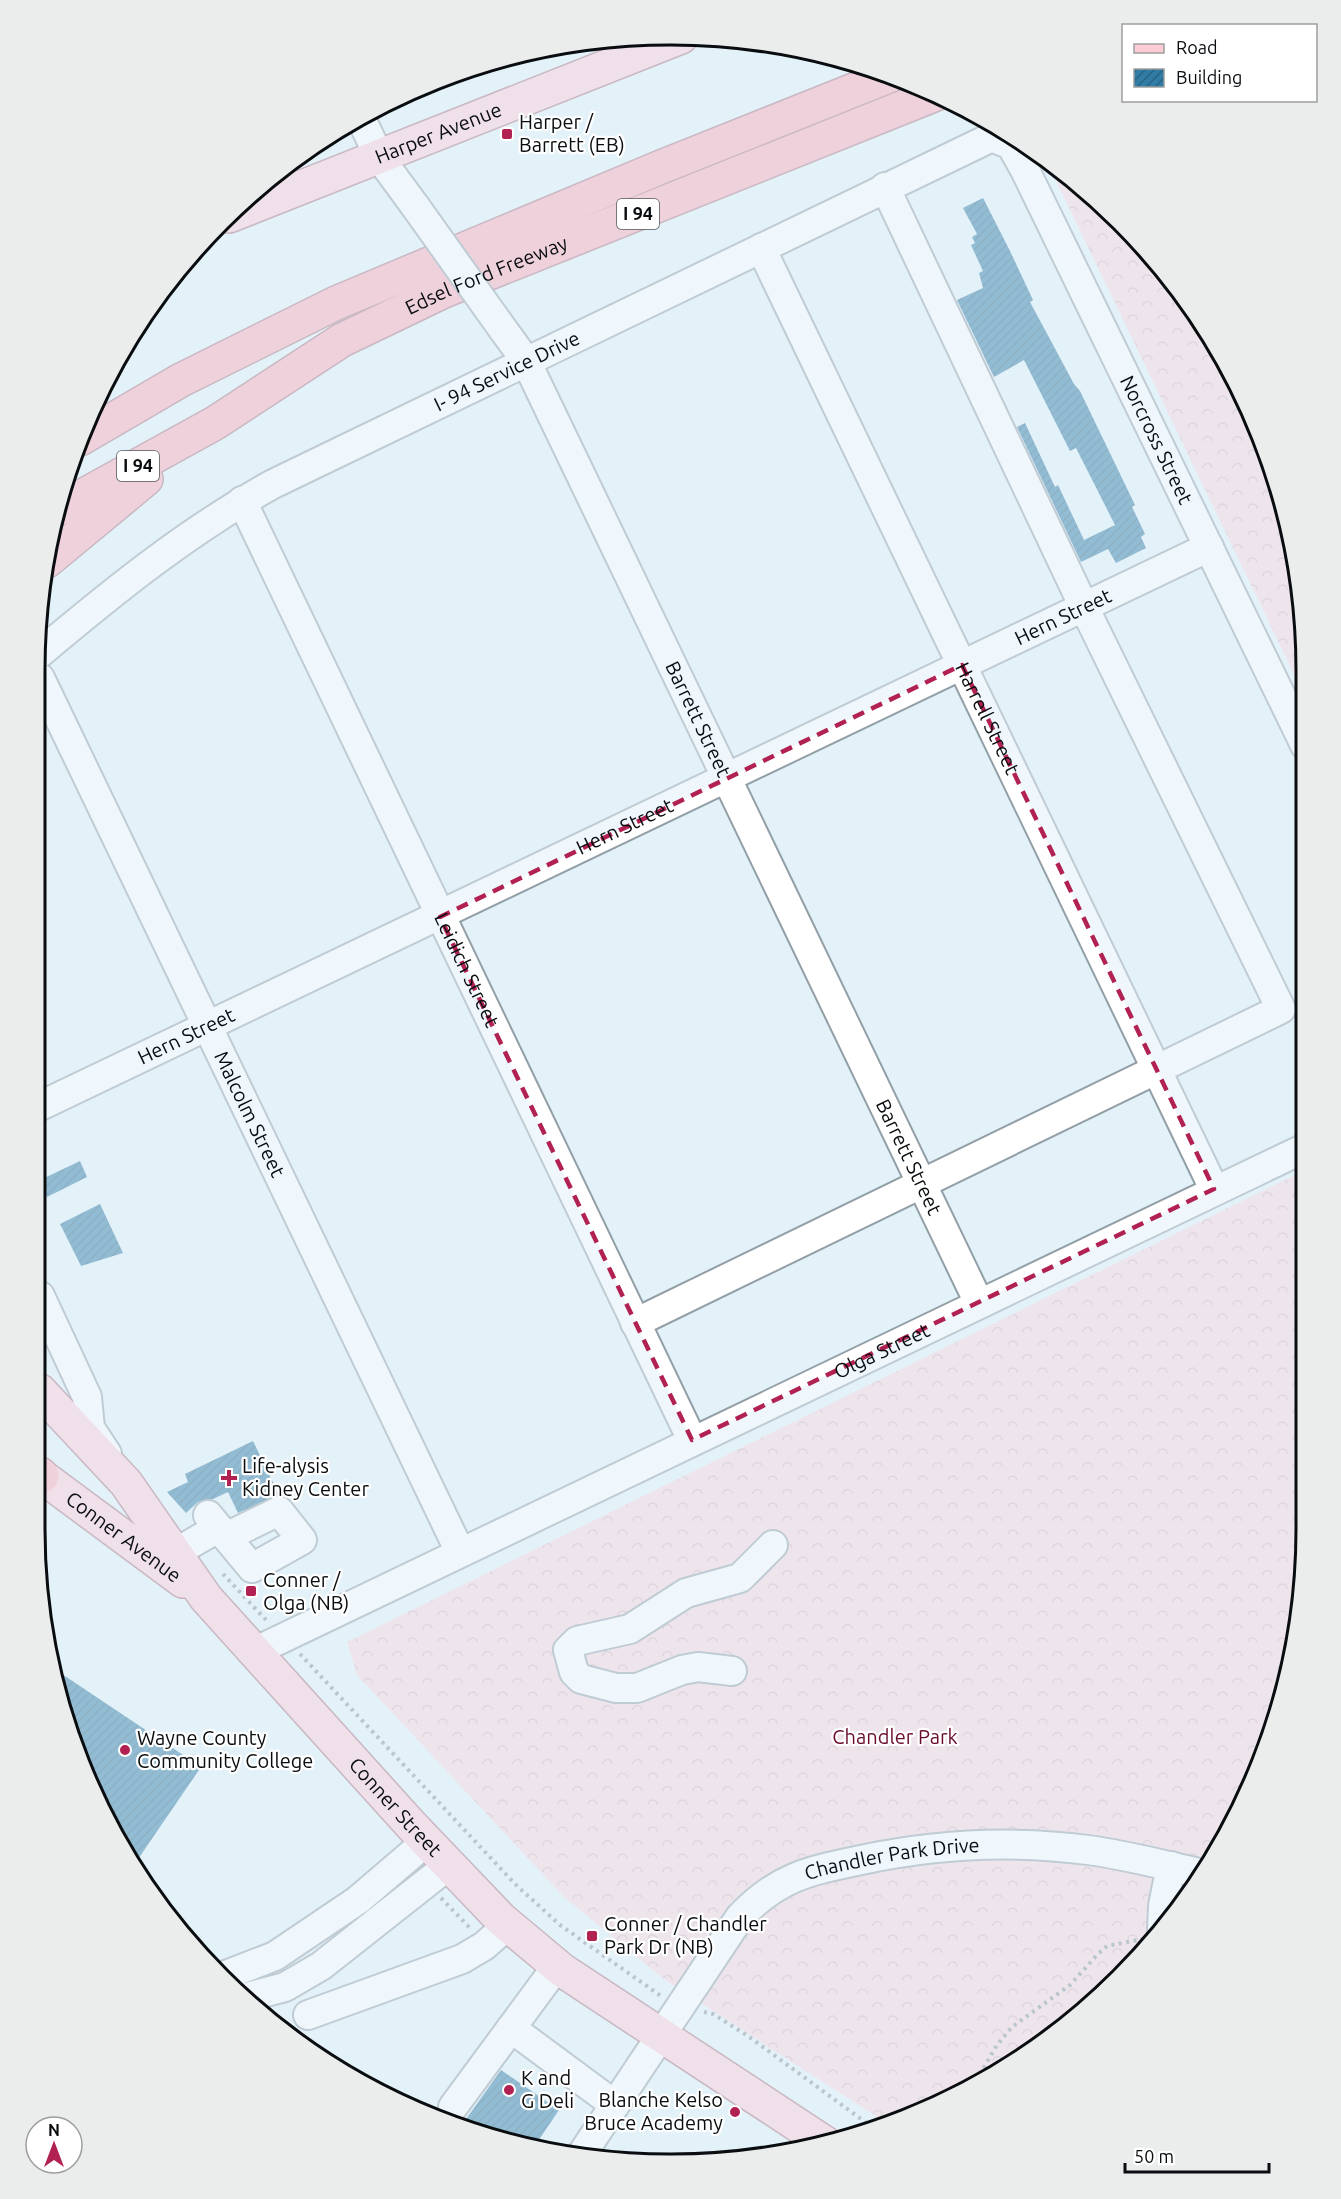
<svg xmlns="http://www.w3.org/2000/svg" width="1341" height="2199" viewBox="0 0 1341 2199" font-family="Ubuntu,sans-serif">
	<defs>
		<pattern id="forest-crowns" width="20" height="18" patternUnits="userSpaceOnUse" patternTransform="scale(1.5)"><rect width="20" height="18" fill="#fbd6dc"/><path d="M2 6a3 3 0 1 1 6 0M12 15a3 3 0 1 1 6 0" fill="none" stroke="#d6b6bc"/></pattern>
		<pattern id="building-hatch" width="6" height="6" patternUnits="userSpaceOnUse" patternTransform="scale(1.5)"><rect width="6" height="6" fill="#307ca4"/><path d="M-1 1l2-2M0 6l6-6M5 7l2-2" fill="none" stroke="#276484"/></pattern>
	</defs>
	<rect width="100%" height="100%" fill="#e3f1f9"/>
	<!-- forest -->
	<path fill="url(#forest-crowns)" d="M1045,158l12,8 92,85 72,102 52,113 32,163v68z
		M1303,1171l-2,440 -43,161 -83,143 -55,63 -96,79 -138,68 -12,-10 -209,-135 -101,-83 -207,-222 -10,-33z"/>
	<!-- building -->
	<path fill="url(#building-hatch)" d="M983,198l27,53 23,49 -3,2 44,82 6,7 55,114 -3,2 13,27 -4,3 5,11 -30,15 -8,-14 -27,13 -64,-135 8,-4 30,64 3,-2 26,55 31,-15 -39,-77 -6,3 -46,-91 -30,17 -37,-77 26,-12 -4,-15 4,-2 -12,-26 4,-2 -3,-6 5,-3 -14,-26z
		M80,1161l7,16 -40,20 -7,-17z
		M100,1204l23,49 -42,13 -21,-42z
		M253,1441l26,54 -41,18 -10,-21 -15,7 -15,3 -12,11 -19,-21 21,-10 -3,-8z
		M53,1668l148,99 -67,98 -34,-55 -32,-77z
		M501,2070l58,40 -25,37 -51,-12 -19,-13z"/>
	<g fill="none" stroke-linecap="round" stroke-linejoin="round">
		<defs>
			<g id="minor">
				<path d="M360,116l19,41 36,49"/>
				<path id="s1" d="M761,248l453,941"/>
				<path id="s2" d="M502,328l24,33 453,942"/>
				<path id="s3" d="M242,501l450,939"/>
				<path id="s4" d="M40,653c75,-63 148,-122 233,-169l719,-347 19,8 15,27 279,573"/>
				<path id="s5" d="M40,678l420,874"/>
				<path id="s6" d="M40,1106l1169,-559"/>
				<path d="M40,1296l47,101 3,31 17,26"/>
				<path d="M635,1323l646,-314 -197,-402 -199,-420"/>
				<path d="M208,1515l44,53 50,-28 -23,-29 -53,26"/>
				<path d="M175,1553l43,-25"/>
				<path id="s7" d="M256,1651l1047,-502"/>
				<path d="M732,1671l-34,-4 -16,3 -45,18h-21l-35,-9 -7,-7 -6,-22 9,-9 53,-12 56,-36 54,-15 33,-33"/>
				<path d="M1162,1930l1,-24 8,-40"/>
				<path d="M226,1975l49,-19 83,-56 69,-59"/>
				<path d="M247,1997l38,-10 36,-21 128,-101"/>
				<path d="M308,2015l154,-56 22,-13 24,-21"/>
				<path d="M511,2028l104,77"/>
				<path d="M453,2107l104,-141"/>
				<path id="s8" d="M580,2157l160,-240c38,-40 68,-46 121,-57 75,-16 151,-20 227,-10 38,5 75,15 112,23"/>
			</g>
			<g id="major">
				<path id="s9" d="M229,216l452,-179"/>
				<path id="s10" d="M40,1391l86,92 80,115 206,228 89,93 61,51 263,173"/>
				<path id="s11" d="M40,1475l143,106"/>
			</g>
			<g id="highway">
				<path d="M80,439l101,-59 155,-77 325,-136 228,-91"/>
				<path id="s12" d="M61,508l154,-85 127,-83 102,-49 492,-197"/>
				<path d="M47,561l99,-82"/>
				<path d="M40,1474l2,2"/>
			</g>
		</defs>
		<!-- minor casing -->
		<use href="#minor" stroke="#939fa7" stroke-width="32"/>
		<!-- major casing -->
		<use href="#major" stroke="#a7737e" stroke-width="36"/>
		<!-- highway casing -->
		<use href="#highway" stroke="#a7737e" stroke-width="36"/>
		<!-- path -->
		<path stroke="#889297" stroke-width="4" stroke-dasharray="3 4.5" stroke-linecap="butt" d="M223,1574l44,47
			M300,1654l215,230 45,41 101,71
			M441,1898l30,31
			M704,2012l9,2 35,22 128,94
			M976,2081l21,-36 15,-18 58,-42 27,-30 10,-9 36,-7"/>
		<!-- minor -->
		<use href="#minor" stroke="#fff" stroke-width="28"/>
		<!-- major -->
		<use href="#major" stroke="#fdccd5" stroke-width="33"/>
		<!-- highway -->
		<use href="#highway" stroke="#fcaab9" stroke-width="33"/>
		<defs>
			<path id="minor-bridge" d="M415,206l87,122"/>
		</defs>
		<!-- minor-bridge casing -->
		<use href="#minor-bridge" stroke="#939fa7" stroke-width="32" stroke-linecap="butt"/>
		<!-- minor-bridge -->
		<use href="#minor-bridge" stroke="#fff" stroke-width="28"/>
	</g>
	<!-- marked area -->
	<path d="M0 0H1341V2199H0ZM962,665l252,524 -522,251 -252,-523z" fill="#e3f1f9" fill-opacity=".55" fill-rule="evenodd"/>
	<path fill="none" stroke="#b12151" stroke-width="4.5" stroke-dasharray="12 8" stroke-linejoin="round" d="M962,665l252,524 -522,251 -252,-523z"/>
	<!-- markers -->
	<g fill="#b12151" stroke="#fff" stroke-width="2">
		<rect x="501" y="128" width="12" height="12" rx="3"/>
		<path d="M226 1469h6v6h6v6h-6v6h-6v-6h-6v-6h6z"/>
		<rect x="245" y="1585" width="12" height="12" rx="3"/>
		<circle cx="125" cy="1750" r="6"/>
		<rect x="586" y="1930" width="12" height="12" rx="3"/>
		<circle cx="509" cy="2090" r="6"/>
		<circle cx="735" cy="2112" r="6"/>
	</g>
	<g text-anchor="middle" stroke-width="4.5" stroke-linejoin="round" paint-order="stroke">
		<!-- shield labels -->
		<g fill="#fff" stroke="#535658" stroke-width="1.5">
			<rect x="617" y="199" width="42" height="30" rx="4.5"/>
			<rect x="117" y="451" width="42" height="30" rx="4.5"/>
		</g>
		<g font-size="18" font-weight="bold" fill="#090d10">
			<text x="638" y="220">I 94</text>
			<text x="138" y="472">I 94</text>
		</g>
		<!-- poi labels -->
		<g font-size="20" fill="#090d10" stroke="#fff" text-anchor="start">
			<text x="519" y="129">Harper /<tspan x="519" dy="23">Barrett (EB)</tspan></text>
			<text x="242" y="1473">Life-alysis<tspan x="242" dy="23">Kidney Center</tspan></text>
			<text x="263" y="1587">Conner /<tspan x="263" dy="23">Olga (NB)</tspan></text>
			<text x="137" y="1745">Wayne County<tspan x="137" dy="23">Community College</tspan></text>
			<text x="604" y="1931">Conner / Chandler<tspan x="604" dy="23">Park Dr (NB)</tspan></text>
			<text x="521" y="2085">K and<tspan x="521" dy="23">G Deli</tspan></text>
			<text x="723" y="2107" text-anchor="end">Blanche Kelso<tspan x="723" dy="23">Bruce Academy</tspan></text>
		</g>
		<!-- street labels -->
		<g font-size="20" fill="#090d10" stroke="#fff">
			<text dy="7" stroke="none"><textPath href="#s9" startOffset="225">Harper Avenue</textPath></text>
			<text dy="7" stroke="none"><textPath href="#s12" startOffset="486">Edsel Ford Freeway</textPath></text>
			<text dy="7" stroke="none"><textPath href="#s4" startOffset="548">I- 94 Service Drive</textPath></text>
			<text dy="7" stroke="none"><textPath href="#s4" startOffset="1436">Norcross Street</textPath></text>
			<text dy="7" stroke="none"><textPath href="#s6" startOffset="1134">Hern Street</textPath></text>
			<text dy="7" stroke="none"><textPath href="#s2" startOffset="438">Barrett Street</textPath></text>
			<text dy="7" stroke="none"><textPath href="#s1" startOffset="522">Harrell Street</textPath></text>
			<text dy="7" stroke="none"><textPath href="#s6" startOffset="648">Hern Street</textPath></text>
			<text dy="7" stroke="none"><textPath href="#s3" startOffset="520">Leidich Street</textPath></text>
			<text dy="7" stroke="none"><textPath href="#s6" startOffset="162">Hern Street</textPath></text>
			<text dy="7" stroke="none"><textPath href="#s5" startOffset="484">Malcolm Street</textPath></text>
			<text dy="7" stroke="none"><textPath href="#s2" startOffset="924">Barrett Street</textPath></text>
			<text dy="7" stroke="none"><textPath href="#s7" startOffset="694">Olga Street</textPath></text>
			<text dy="7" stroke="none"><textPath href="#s11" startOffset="104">Conner Avenue</textPath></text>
			<text dy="7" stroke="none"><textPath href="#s10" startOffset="548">Conner Street</textPath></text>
			<text dy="7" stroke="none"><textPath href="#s8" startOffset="456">Chandler Park Drive</textPath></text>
		</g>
		<!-- park labels -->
		<g font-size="20" fill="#6a0c2d" stroke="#fff">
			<text x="895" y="1744">Chandler Park</text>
		</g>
	</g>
	<!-- crop -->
	<path d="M0 0H1341V2199H0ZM670 45H671A625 625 0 0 1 1296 670V1529A625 625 0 0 1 671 2154H670A625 625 0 0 1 45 1529V670A625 625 0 0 1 670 45Z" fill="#ebecec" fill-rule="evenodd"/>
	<path fill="none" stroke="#090d10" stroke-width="3" d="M670 45H671A625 625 0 0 1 1296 670V1529A625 625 0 0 1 671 2154H670A625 625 0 0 1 45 1529V670A625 625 0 0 1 670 45Z"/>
	<!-- legend -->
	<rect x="1122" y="24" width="195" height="78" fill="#ffffff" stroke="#9d9e9f" stroke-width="1.5"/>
	<rect x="1134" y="44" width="30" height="9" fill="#fdccd5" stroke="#9d9e9f" stroke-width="1.5"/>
	<text x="1176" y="54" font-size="18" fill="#090d10">Road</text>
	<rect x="1134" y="69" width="30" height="18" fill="url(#building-hatch)" stroke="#9d9e9f" stroke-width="1.5"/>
	<text x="1176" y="84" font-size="18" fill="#090d10">Building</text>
	<!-- north arrow -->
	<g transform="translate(54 2145)"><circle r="28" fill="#ffffff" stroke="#9d9e9f" stroke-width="1.5"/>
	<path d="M0-4.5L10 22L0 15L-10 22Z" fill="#b12151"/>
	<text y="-9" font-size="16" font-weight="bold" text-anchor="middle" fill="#090d10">N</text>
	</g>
	<!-- scale -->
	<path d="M1125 2163v9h144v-9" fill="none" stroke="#090d10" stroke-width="3"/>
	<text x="1134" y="2163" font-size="18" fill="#090d10" stroke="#ffffff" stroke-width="4.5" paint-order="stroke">50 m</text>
</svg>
